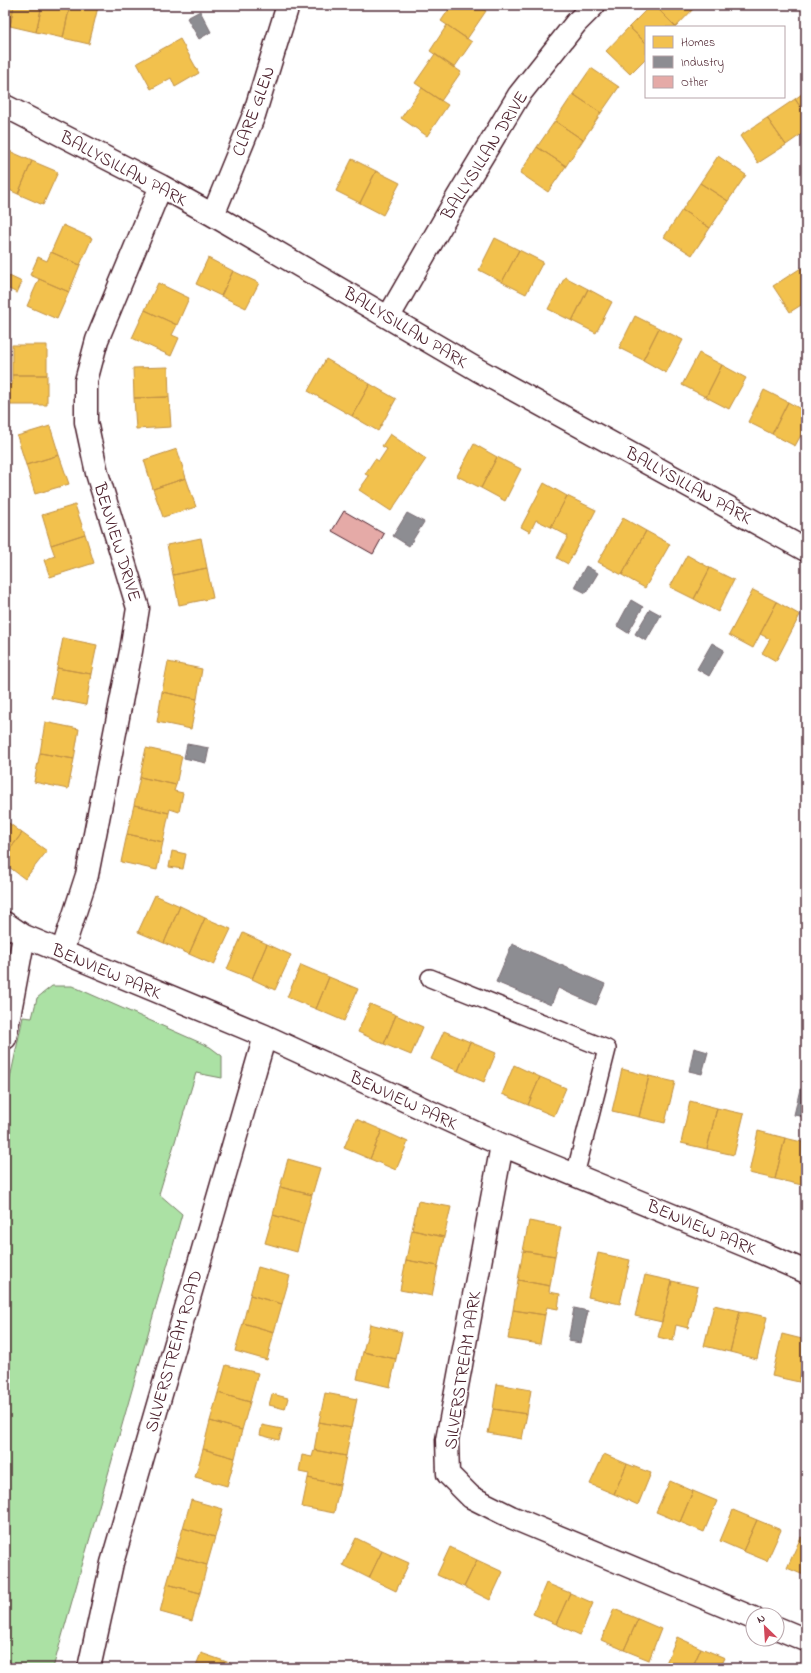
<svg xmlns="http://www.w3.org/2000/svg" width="811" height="1673" viewBox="0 0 811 1673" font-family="'Indie Flower',sans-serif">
	<rect width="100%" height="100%" fill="#fff"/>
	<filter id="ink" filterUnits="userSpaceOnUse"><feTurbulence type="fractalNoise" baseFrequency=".025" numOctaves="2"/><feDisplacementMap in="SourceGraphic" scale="8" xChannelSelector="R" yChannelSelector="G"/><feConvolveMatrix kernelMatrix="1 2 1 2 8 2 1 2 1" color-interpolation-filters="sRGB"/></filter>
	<g filter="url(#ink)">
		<!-- green -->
		<path fill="#abe1a4" stroke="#7a8068" d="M52,986h20l138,61 12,9v22l-26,-5 -37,121 23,20 -129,454h-48v-566l18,-85 9,1 5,-20z"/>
		<!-- homes -->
		<path fill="#f2c14e" stroke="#c09044" d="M5,5h9l-4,21 -5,-1z
			M14,5h28l-6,27 -26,-6z
			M42,5h28l-7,33 -27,-6z
			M70,5h19l9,2 -9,37 -26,-6z
			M452,5h25l9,6 -19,28 -26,-18z
			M651,5h3l22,22h-30v16l-17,-16z
			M654,5h43l-21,22z
			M447,25l25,17 -18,26 -24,-17z
			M629,27l17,16v15l-16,16 -24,-23z
			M180,39l19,34 -24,14 -4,-9 -20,11 -14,-26z
			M435,54l26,18 -20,29 -26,-18z
			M591,68l28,19 -18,26 -28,-19z
			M422,88l26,17 -21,31 -26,-18z
			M806,91v24l-11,-16z
			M573,94l28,19 -18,27 -28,-19z
			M795,99l11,16v16l-20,14 -19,-27z
			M767,118l19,27 -28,18 -18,-27z
			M555,121l28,19 -17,26 -29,-19z
			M537,147l29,19 -18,26 -28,-19z
			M7,150l25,11 -14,33 -13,-6v-33z
			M718,156l28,19 -18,26 -28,-18z
			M352,159l24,12 -16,32 -24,-12z
			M32,161l26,11 -15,33 -25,-11z
			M376,171l24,12 -17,32 -23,-12z
			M700,183l28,18 -18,27 -28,-18z
			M682,210l28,18 -18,27 -28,-18z
			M63,225l29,13 -12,27 -29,-13z
			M495,238l24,12 -17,32 -23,-12z
			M519,250l24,12 -17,32 -24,-12z
			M51,252l29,13 -11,27 -39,-17 8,-18 9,4z
			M208,258l25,13 -12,25 -25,-12z
			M801,268l5,7v27l-16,10 -17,-26z
			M233,271l26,12 -13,25 -25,-12z
			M5,274l17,8 -5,11 -12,-6z
			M565,277l23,12 -16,32 -24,-12z
			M39,279l30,13 -12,27 -30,-13z
			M158,283l31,15 -12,27 -32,-15z
			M588,289l24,13 -16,31 -24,-12z
			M145,310l32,15 -5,10 7,3 -8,18 -39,-18z
			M635,316l24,12 -16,32 -24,-12z
			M659,328l24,12 -17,33 -23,-13z
			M12,345h35v30h-35z
			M699,353l23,12 -16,32 -24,-12z
			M326,359l44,25 -18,32 -44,-25z
			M722,365l24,13 -17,31 -23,-12z
			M168,367l1,30 -35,1 -1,-30z
			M12,375h35v30h-42v-21l7,1z
			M370,384l26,15 -18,32 -26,-15z
			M764,390l24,12 -16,32 -24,-12z
			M169,397l2,30 -35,2 -2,-31z
			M788,402l18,10v14l-11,20 -23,-12z
			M50,426l9,29 -33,10 -9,-29z
			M390,434l36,25 -35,52 -32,-21 10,-14 -4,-2 10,-15 4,2 8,-12 -5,-3z
			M474,444l23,13 -16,31 -24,-12z
			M177,449l9,29 -33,11 -9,-29z
			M59,455l10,29 -34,10 -9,-29z
			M497,457l24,12 -16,32 -24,-13z
			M186,478l10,29 -33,10 -10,-28z
			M544,483l23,13 -16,31 -15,-7 -6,12 -9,-5z
			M567,496l29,14 -28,54 -11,-6 11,-22 -17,-9z
			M75,505l10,29 -34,11 -9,-30z
			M623,518l23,13 -24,44 -24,-13z
			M646,531l24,13 -25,44 -23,-13z
			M85,534l9,29 -44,14 -6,-17 11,-4 -4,-11z
			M201,538l6,30 -34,7 -6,-30z
			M687,555l23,13 -16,31 -24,-12z
			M207,568l6,30 -34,7 -6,-30z
			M710,568l24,12 -16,32 -24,-13z
			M753,590l24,12 -24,46 -24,-13z
			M777,602l23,13 -24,46 -14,-8 8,-14 -10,-5z
			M63,638l34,7 -6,29 -34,-6z
			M168,662l34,7 -5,30 -35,-7z
			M57,668l34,6 -5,31 -35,-7z
			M162,692l35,7 -6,30 -34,-7z
			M45,722l34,7 -5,30 -34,-6z
			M146,748l36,8 -6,29 -36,-8z
			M40,753l34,6 -6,30 -34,-7z
			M140,777l36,8 -2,6 9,2 -4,19 -9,-3 -1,4 -35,-8z
			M134,805l35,8 -6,29 -36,-8z
			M5,820l17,13 -17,23z
			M22,833l25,18 -22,28 -20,-15v-8z
			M127,834l36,8 -6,28 -36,-8z
			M172,851l14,3 -3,15 -14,-2z
			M155,895l25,11 -16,37 -26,-11z
			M180,906l25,12 -16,36 -25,-11z
			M205,918l26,11 -17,36 -25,-11z
			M243,933l24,11 -15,35 -25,-10z
			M267,944l24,11 -16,35 -23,-11z
			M301,965l28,12 -13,32 -29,-12z
			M329,977l29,12 -14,32 -28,-12z
			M370,1004l26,11 -12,29 -26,-12z
			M396,1015l27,12 -12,28 -27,-11z
			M444,1031l26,11 -12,29 -27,-12z
			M470,1042l26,11 -12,29 -26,-11z
			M514,1065l26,12 -12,28 -26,-11z
			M622,1069l27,7 -10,41 -27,-6z
			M649,1076l26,6 -10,41 -26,-6z
			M540,1077l26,11 -12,28 -26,-11z
			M690,1101l27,7 -10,41 -26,-6z
			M717,1108l27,6 -10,41 -27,-6z
			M356,1119l26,11 -12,29 -26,-11z
			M382,1130l26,12 -12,28 -26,-11z
			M758,1131l27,7 -10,41 -26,-6z
			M785,1138l21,5v24l-4,18 -27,-6z
			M288,1159l32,9 -8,27 -32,-8z
			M280,1187l32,8 -8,29 -31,-9z
			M418,1201l33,6 -7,30 -32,-7z
			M273,1215l31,9 -7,28 -32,-9z
			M529,1221l32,6 -6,29 -32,-5z
			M412,1230l32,7 -6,29 -32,-6z
			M523,1251l32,5 -5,30 -32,-6z
			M598,1253l32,7 -10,44 -32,-7z
			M406,1260l32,6 -6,30 -32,-6z
			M258,1267l32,9 -8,28 -32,-9z
			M645,1275l27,6 -10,41 -27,-6z
			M518,1280l32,6 -1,6 11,2 -2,15 -11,-2 -2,8 -32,-5z
			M672,1281l26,6 -10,41 -12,-3 -3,16 -15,-4z
			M250,1295l32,9 -8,28 -31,-9z
			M714,1305l26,6 -10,41 -26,-6z
			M513,1310l32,5 -5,29 -32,-5z
			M740,1311l27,6 -10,42 -27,-7z
			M243,1323l31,9 -7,28 -32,-9z
			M370,1324l32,8 -6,27 -33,-7z
			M782,1334l24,6v11l-7,31 -27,-6z
			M806,1351v32l-7,-1z
			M363,1352l33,7 -6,28 -33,-8z
			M226,1365l32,8 -8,29 -32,-9z
			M497,1384l34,6 -4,24 -34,-5z
			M218,1393l32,9 -8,28 -32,-9z
			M325,1393l32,6 -6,29 -32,-6z
			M272,1394l16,4 -3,11 -16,-4z
			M493,1409l34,5 -5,25 -34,-6z
			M210,1421l32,9 -7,28 -32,-9z
			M319,1422l32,6 -5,28 -32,-6z
			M262,1425l20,4 -3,11 -19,-5z
			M203,1449l32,9 -8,28 -32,-9z
			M314,1450l32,6 -6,29 -32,-7 1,-4 -10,-2 3,-17 10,2z
			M604,1454l23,10 -13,30 -24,-10z
			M627,1464l24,9 -13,32 -24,-11z
			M308,1478l32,7 -6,28 -32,-6z
			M670,1481l23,10 -13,31 -24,-10z
			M693,1491l24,10 -13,31 -24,-10z
			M191,1500l32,9 -8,28 -32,-9z
			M733,1510l24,10 -14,31 -23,-10z
			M757,1520l24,10 -14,31 -24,-10z
			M183,1528l32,9 -8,28 -32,-9z
			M801,1537l5,2v37l-19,-8z
			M356,1538l26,13 -13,27 -26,-13z
			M450,1547l27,13 -13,27 -27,-12z
			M382,1551l27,12 -13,28 -27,-13z
			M175,1556l32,9 -7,28 -33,-9z
			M477,1560l26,12 -13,28 -26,-13z
			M546,1583l24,10 -14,31 -23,-10z
			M167,1584l33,9 -8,28 -32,-9z
			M570,1593l23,10 -13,32 -24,-11z
			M614,1609l24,10 -14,31 -23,-10z
			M638,1619l23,10 -12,31 -25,-10z
			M677,1637l24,11 -9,20h-28z
			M701,1648l24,10 -5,10h-28z
			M201,1653l29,10 -2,5h-33z"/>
		<!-- industry -->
		<path fill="#8d8d92" stroke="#796c73" d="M200,11l11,21 -12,7 -12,-21z
			M407,513l17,9 -15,24 -16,-10z
			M586,566l12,7 -12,20 -12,-6z
			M631,600l12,7 -15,26 -11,-7z
			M650,609l11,6 -15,26 -11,-7z
			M712,643l12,7 -15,26 -12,-7z
			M187,744l22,4 -3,15 -22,-5z
			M512,944l93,40 -9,21 -38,-17 -7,17 -55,-23z
			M694,1048l14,4 -6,22 -13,-3z
			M800,1089l6,1v27l-12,-2z
			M574,1308l14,3 -7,32 -13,-2z"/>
		<!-- building -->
		<path fill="#e5aaa7" stroke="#4a1f2b" d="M344,511l40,23 -11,20 -41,-23z"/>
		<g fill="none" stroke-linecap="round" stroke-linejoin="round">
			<defs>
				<path id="lane" d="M430,978l177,71 -32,126"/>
				<path id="street" d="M5,106l156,80 52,29 265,155 328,180
					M213,215l41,-100 34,-110
					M389,316l68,-118 62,-103 57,-72 18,-18
					M5,923l19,13 241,100 237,109 247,102 57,25
					M62,952l25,-77 44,-224 7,-43 -41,-135 -11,-51v-41l11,-41 64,-154
					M5,1038l19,-102
					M502,1145l-55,295 1,34 23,23 40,20 242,101
					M777,1628l29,12
					M89,1668l23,-105 153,-527"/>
			</defs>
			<!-- lane casing -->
			<use href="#lane" stroke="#4a1f2b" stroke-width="20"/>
			<!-- street casing -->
			<use href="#street" stroke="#4a1f2b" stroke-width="25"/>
			<!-- lane -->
			<use href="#lane" stroke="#fff" stroke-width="17"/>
			<!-- street -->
			<use href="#street" stroke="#fff" stroke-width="22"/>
		</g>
	</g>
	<g text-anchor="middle" stroke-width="4" stroke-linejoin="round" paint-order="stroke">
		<!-- street labels -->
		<g font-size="18" fill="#4a1f2b" stroke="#fff">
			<text transform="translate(253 111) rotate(-70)" y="6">CLARE GLEN</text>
			<text transform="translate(484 155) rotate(-58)" y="6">BALLYSILLAN DRIVE</text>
			<text transform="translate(124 168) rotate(28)" y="6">BALLYSILLAN PARK</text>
			<text transform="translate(406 327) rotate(31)" y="6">BALLYSILLAN PARK</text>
			<text transform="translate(689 485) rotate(29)" y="6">BALLYSILLAN PARK</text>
			<text transform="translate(118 542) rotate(73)" y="6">BENVIEW DRIVE</text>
			<text transform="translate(107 971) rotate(23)" y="6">BENVIEW PARK</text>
			<text transform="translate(404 1100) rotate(25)" y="6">BENVIEW PARK</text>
			<text transform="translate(702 1227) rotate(23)" y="6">BENVIEW PARK</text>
			<text transform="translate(173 1351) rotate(-74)" y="6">SILVERSTREAM ROAD</text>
			<text transform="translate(462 1370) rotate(-81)" y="6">SILVERSTREAM PARK</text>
		</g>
	</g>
	<!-- margin -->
	<rect width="811" height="1673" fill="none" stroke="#fff" stroke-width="20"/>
	<rect x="10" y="10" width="791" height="1653" fill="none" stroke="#4a1f2b" stroke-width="1.5" filter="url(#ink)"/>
	<!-- legend -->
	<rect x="645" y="26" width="140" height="72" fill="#ffffff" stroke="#b7a5aa"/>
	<rect x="653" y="36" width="20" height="12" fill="#f2c14e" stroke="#b7a5aa"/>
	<text x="681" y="46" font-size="12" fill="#4a1f2b">Homes</text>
	<rect x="653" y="56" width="20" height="12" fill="#8d8d92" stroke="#b7a5aa"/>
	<text x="681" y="66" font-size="12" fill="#4a1f2b">Industry</text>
	<rect x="653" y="76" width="20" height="12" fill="#e5aaa7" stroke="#b7a5aa"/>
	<text x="681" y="86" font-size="12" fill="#4a1f2b">Other</text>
	<!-- north arrow -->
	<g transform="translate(765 1627) rotate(335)"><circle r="19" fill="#ffffff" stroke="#b7a5aa"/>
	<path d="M0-3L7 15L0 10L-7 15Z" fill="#d1495b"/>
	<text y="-6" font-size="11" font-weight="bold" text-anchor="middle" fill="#4a1f2b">N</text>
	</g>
</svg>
